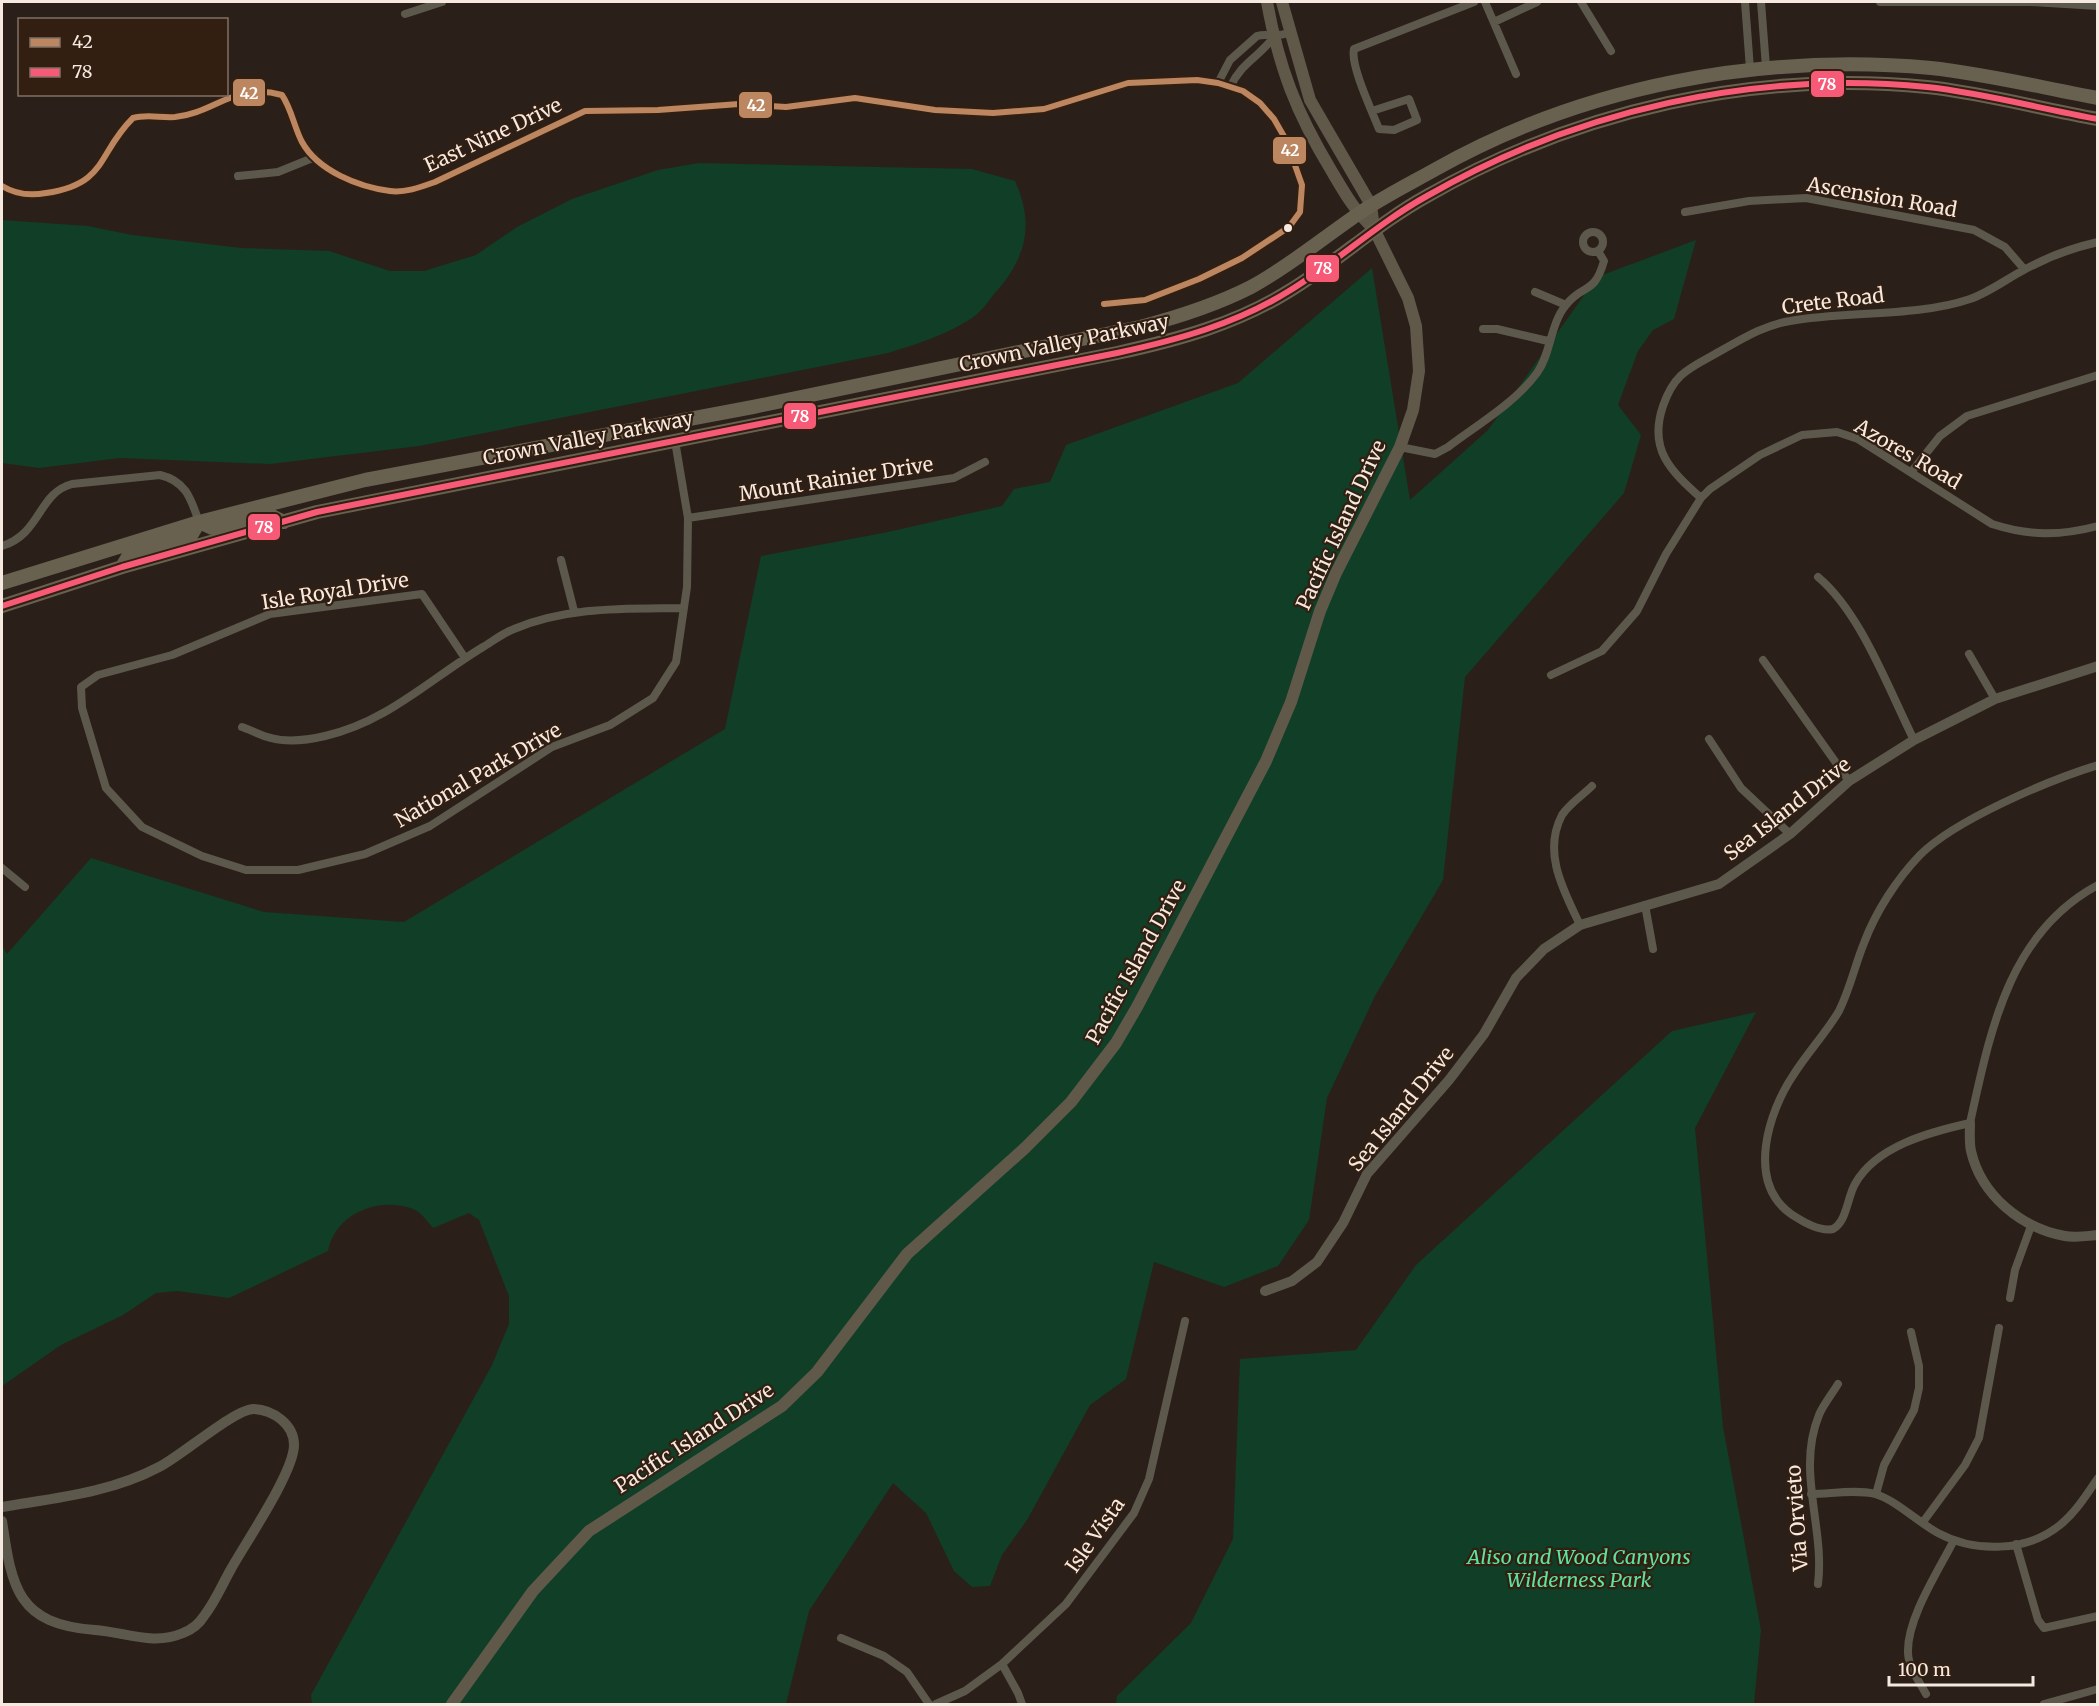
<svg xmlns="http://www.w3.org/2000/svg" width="2099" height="1706" viewBox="0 0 2099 1706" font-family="Merriweather,serif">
	<rect width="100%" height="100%" fill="#2a2019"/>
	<!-- green -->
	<path fill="#103e27" d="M699,163l273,6 43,12c20,44 11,78 -21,113 -6,8 -13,18 -22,24 -26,17 -55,26 -84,35l-469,93 -149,18 -150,-6 -81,10 -37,-5v-243l86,6 44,9 109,13 88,3 61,20h34l52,-16 41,-28 55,-28 86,-29z
		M1696,240l-22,79 -21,11 -15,21 -20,54 23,30 -17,58 -159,184 -22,203 -68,116 -48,102 -18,122 -31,46 -54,21 -70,-25 -28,117 -36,26 -63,115 -25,35 -12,31 -18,1 -18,-16 -28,-58 -33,-30 -84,128 -23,93h-474l-1,-9 181,-330 17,-41v-28l-30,-76 -10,-7 -36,15c-5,-6 -13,-17 -20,-19 -35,-13 -78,5 -85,42l-99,47 -51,-7 -22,2 -33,22 -62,30 -59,41v-440l5,8 84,-96 173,54 140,10 321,-193 36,-173 127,-24 114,-26 12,-17 36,-7 16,-37 172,-62 134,-115 38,232 78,-70 109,-153z
		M1756,1012l-61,116 28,299 38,203 -7,74h-638l1,-8 74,-73 42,-84 7,-180 116,-9 60,-85 256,-234z"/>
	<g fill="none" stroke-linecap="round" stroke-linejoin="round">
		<!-- minor -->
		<path stroke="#5d584c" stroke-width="8" d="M1485,2l31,72
			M1581,2l30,49
			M1745,2l5,67
			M1761,2l5,65
			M1880,2h150l68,4
			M405,14l37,-12
			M1494,22l43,-20
			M1218,83l12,-23 27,-24c10,-3 17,2 32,-3
			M1230,87c13,-26 28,-29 43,-49
			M1372,111l37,-12 8,21 -23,10 -15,-1c-7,-18 -29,-64 -25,-80l120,-47
			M238,176l40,-4 37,-15
			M2,186c13,8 28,10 44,7 62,-9 51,-40 87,-75 14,-4 27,0 42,-1 40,-4 59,-35 107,-22 10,15 12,32 20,47 16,29 57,45 88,49 15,2 31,-4 45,-9l150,-71 73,-1 81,-6 47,3 69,-9 80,12 58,3 51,-4 84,-26 69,-3 21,3 25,8 17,12 14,16 12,21 16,45 -2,27 -11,15 -47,31 -43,21 -54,21 -41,4
			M1685,212l64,-11 57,-3 168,32 31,17 19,22
			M1583 242a10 10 0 1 1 20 0a10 10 0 1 1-20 0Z
			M1535,292l31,13
			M1483,329h14l51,12
			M1400,447l35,7 13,-7c29,-22 67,-44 89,-74 14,-19 13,-49 29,-68 17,-22 28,-9 38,-44l-6,-10
			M1912,471l28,-35 27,-20 131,-41
			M1701,498c-30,-27 -53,-48 -38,-92 11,-32 25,-37 52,-52 24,-13 48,-29 75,-33 55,-10 128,-4 180,-22 18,-6 35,-19 52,-28 23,-13 50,-23 76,-29
			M688,518l266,-40 31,-16
			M2,546c39,-12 36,-53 70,-62l88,-9c26,6 31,24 39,47
			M561,560l13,51
			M1818,577c43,36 70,111 96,163
			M1969,654l26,45
			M465,658l-43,-64 -152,20 -98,41 -74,20 -17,12 1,21 24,80 36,39 60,29 44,14h52l67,-16 65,-28 122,-79 58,-22 43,-27 23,-36 11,-75 1,-69 -13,-77
			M1763,660l86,121
			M1551,675l51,-24 35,-40 29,-57 35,-56 9,-9 50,-34 42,-20 35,-3 21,7 134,85c37,12 68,12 106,2
			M242,727c9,3 19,9 29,11 18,5 37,2 54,-2 62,-14 105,-57 158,-89 10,-6 20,-14 31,-18 55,-23 112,-20 170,-21
			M1709,739l32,49 49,46
			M2098,765c-49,15 -143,55 -178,90 -23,24 -44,56 -56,88 -9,22 -14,46 -25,68 -13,22 -31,41 -45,63 -26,38 -48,108 -3,140 11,7 28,18 42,15 14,-8 14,-31 22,-45 21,-38 75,-52 115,-61 20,-90 38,-190 128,-238
			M2,868l23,19
			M1645,905l8,44
			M1580,925c-16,-34 -38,-72 -18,-110 7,-11 21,-20 30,-29
			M2010,1298l5,-28 16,-44
			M1811,1494c19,0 45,-5 64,0 21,6 44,29 63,39 37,20 89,19 122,-8 16,-13 27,-31 38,-47
			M1876,1494l8,-29 30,-55 5,-22v-22l-8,-34
			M1923,1522l42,-57 14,-27 20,-110
			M2016,1544l22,76 6,8 54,-12
			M1818,1584c7,-57 -22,-113 1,-169 4,-10 13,-21 19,-31
			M841,1638l43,18 23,16 22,32
			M1002,1664l16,29 4,11
			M1926,1694c-7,-13 -18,-27 -18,-42 -1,-34 31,-82 46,-112
			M936,1704l29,-13 37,-27 64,-60 68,-91 15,-34 36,-158
			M2044,1704l54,-15"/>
		<!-- tertiary -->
		<path stroke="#5d584c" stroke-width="10" d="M1970,1123c0,9 -1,19 1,28 10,44 50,77 94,85 10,2 22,0 33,-1
			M1265,1291l27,-10 25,-19 26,-39 24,-49 82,-94 35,-46 32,-56 28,-29 36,-24 139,-41 71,-50 59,-53 65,-41 81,-41 103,-33
			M2,1507c53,-9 108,-14 157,-40 22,-11 77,-59 95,-58 19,1 40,15 40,36 0,27 -48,97 -63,124 -9,16 -16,33 -27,47 -5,8 -13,14 -21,17 -30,13 -58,-1 -88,-3 -78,-6 -83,-42 -93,-109"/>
		<!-- secondary -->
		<path stroke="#60594a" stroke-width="12" d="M1267,2c12,66 29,110 64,168 13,22 24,42 43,59
			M452,1704l81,-113 56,-60 193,-125 35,-34 90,-118 118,-106 46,-46 45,-59 21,-36 129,-246 25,-59 29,-91 16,-38 64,-126 13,-37 6,-39 -3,-45 -8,-28 -34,-69 -3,-24 -61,-105 -28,-98"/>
		<!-- primary -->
		<path stroke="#68614f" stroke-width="14" d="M199,522l13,6 56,-14 16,8
			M123,565l6,-10 63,-21 7,-12
			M2,583l197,-61 166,-42 388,-73 387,-80c38,-10 76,-22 111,-40 39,-21 73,-50 110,-75 24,-16 50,-29 75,-43 149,-84 326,-116 495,-101 56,6 112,20 167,30
			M2,606l120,-39 195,-55 800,-159c60,-13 119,-29 172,-62 48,-29 89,-68 138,-95 150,-86 328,-126 500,-109 57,6 114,22 171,32"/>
		<defs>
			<path id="bus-1" d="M2,186c13,8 28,10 44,7 62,-9 51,-40 87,-75 14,-4 27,0 42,-1 40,-4 59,-35 107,-22 10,15 12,32 20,47 16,29 57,45 88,49 15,2 31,-4 45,-9l150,-71 73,-1 81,-6 47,3 69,-9 80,12 58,3 51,-4 84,-26 69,-3 21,3 25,8 17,12 14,16 12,21 16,45 -2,27 -11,15 -47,31 -43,21 -54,21 -41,4"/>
			<path id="bus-2" d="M2,606l120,-39 195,-55 800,-159c60,-13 119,-29 172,-62 48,-29 89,-68 138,-95 150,-86 328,-126 500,-109 57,6 114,22 171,32"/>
		</defs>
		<!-- bus-1 casing -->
		<use href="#bus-1" stroke="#321f11" stroke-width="10"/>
		<!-- bus-2 casing -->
		<use href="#bus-2" stroke="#321f11" stroke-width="10"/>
		<!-- bus-1 -->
		<use href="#bus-1" stroke="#bb8660" stroke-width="6"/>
		<!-- bus-2 -->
		<use href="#bus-2" stroke="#f75a77" stroke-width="6"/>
	</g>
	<!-- markers -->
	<circle fill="#f6e9e0" stroke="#321f11" stroke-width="2" cx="1288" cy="228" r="5"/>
	<g text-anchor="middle" stroke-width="4.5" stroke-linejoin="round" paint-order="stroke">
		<!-- street labels -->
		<g font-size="20" fill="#f6e9e0" stroke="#321f11">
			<text transform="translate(493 135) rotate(-25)" y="7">East Nine Drive</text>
			<text transform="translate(1882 197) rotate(10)" y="7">Ascension Road</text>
			<text transform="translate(1833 301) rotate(-7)" y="7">Crete Road</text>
			<text transform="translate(1064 343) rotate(-12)" y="7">Crown Valley Parkway</text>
			<text transform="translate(588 438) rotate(-11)" y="7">Crown Valley Parkway</text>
			<text transform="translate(1908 454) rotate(30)" y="7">Azores Road</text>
			<text transform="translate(836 479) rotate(-9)" y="7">Mount Rainier Drive</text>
			<text transform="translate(1341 525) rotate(-65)" y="7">Pacific Island Drive</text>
			<text transform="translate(335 591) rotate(-9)" y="7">Isle Royal Drive</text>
			<text transform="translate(478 775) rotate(-30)" y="7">National Park Drive</text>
			<text transform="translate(1787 809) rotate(-38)" y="7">Sea Island Drive</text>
			<text transform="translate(1136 962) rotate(-61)" y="7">Pacific Island Drive</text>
			<text transform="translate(1401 1109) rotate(-51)" y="7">Sea Island Drive</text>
			<text transform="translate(694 1438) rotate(-33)" y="7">Pacific Island Drive</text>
			<text transform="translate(1797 1518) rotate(-94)" y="7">Via Orvieto</text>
			<text transform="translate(1095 1535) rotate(-55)" y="7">Isle Vista</text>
		</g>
		<!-- park labels -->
		<g font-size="20" font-style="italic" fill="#5ee39e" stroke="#321f11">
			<text x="1579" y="1564">Aliso and Wood Canyons<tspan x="1579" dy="23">Wilderness Park</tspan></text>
		</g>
	</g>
	<g stroke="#321f11" stroke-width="2">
		<rect x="1810" y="70" width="35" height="28" rx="6" fill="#f75a77"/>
		<rect x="232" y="78" width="34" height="29" rx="6" fill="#bb8660"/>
		<rect x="738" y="91" width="35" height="28" rx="6" fill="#bb8660"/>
		<rect x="1272" y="136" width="35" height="29" rx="6" fill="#bb8660"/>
		<rect x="1305" y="254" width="35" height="29" rx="6" fill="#f75a77"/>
		<rect x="783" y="402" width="34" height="28" rx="6" fill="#f75a77"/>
		<rect x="247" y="513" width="34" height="28" rx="6" fill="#f75a77"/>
	</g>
	<g font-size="16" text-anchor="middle" font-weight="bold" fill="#fff">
		<text x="1827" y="90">78</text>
		<text x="249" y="99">42</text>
		<text x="756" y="111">42</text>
		<text x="1290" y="156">42</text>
		<text x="1323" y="274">78</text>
		<text x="800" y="422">78</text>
		<text x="264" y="533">78</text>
	</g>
	<!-- border -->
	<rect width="2099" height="1706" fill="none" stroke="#f6e9e0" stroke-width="6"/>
	<!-- legend -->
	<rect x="18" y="18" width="210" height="78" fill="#321f11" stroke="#807064" stroke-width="1.5"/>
	<rect x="30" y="38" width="30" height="9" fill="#bb8660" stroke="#807064" stroke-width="1.5"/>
	<text x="72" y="48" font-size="18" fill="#f6e9e0">42</text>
	<rect x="30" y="68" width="30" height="9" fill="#f75a77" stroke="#807064" stroke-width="1.5"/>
	<text x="72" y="78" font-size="18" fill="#f6e9e0">78</text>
	<!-- scale -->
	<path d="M1889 1676v9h144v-9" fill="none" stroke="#f6e9e0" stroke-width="3"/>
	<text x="1898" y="1676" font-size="18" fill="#f6e9e0" stroke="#321f11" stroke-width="4.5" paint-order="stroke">100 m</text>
</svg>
